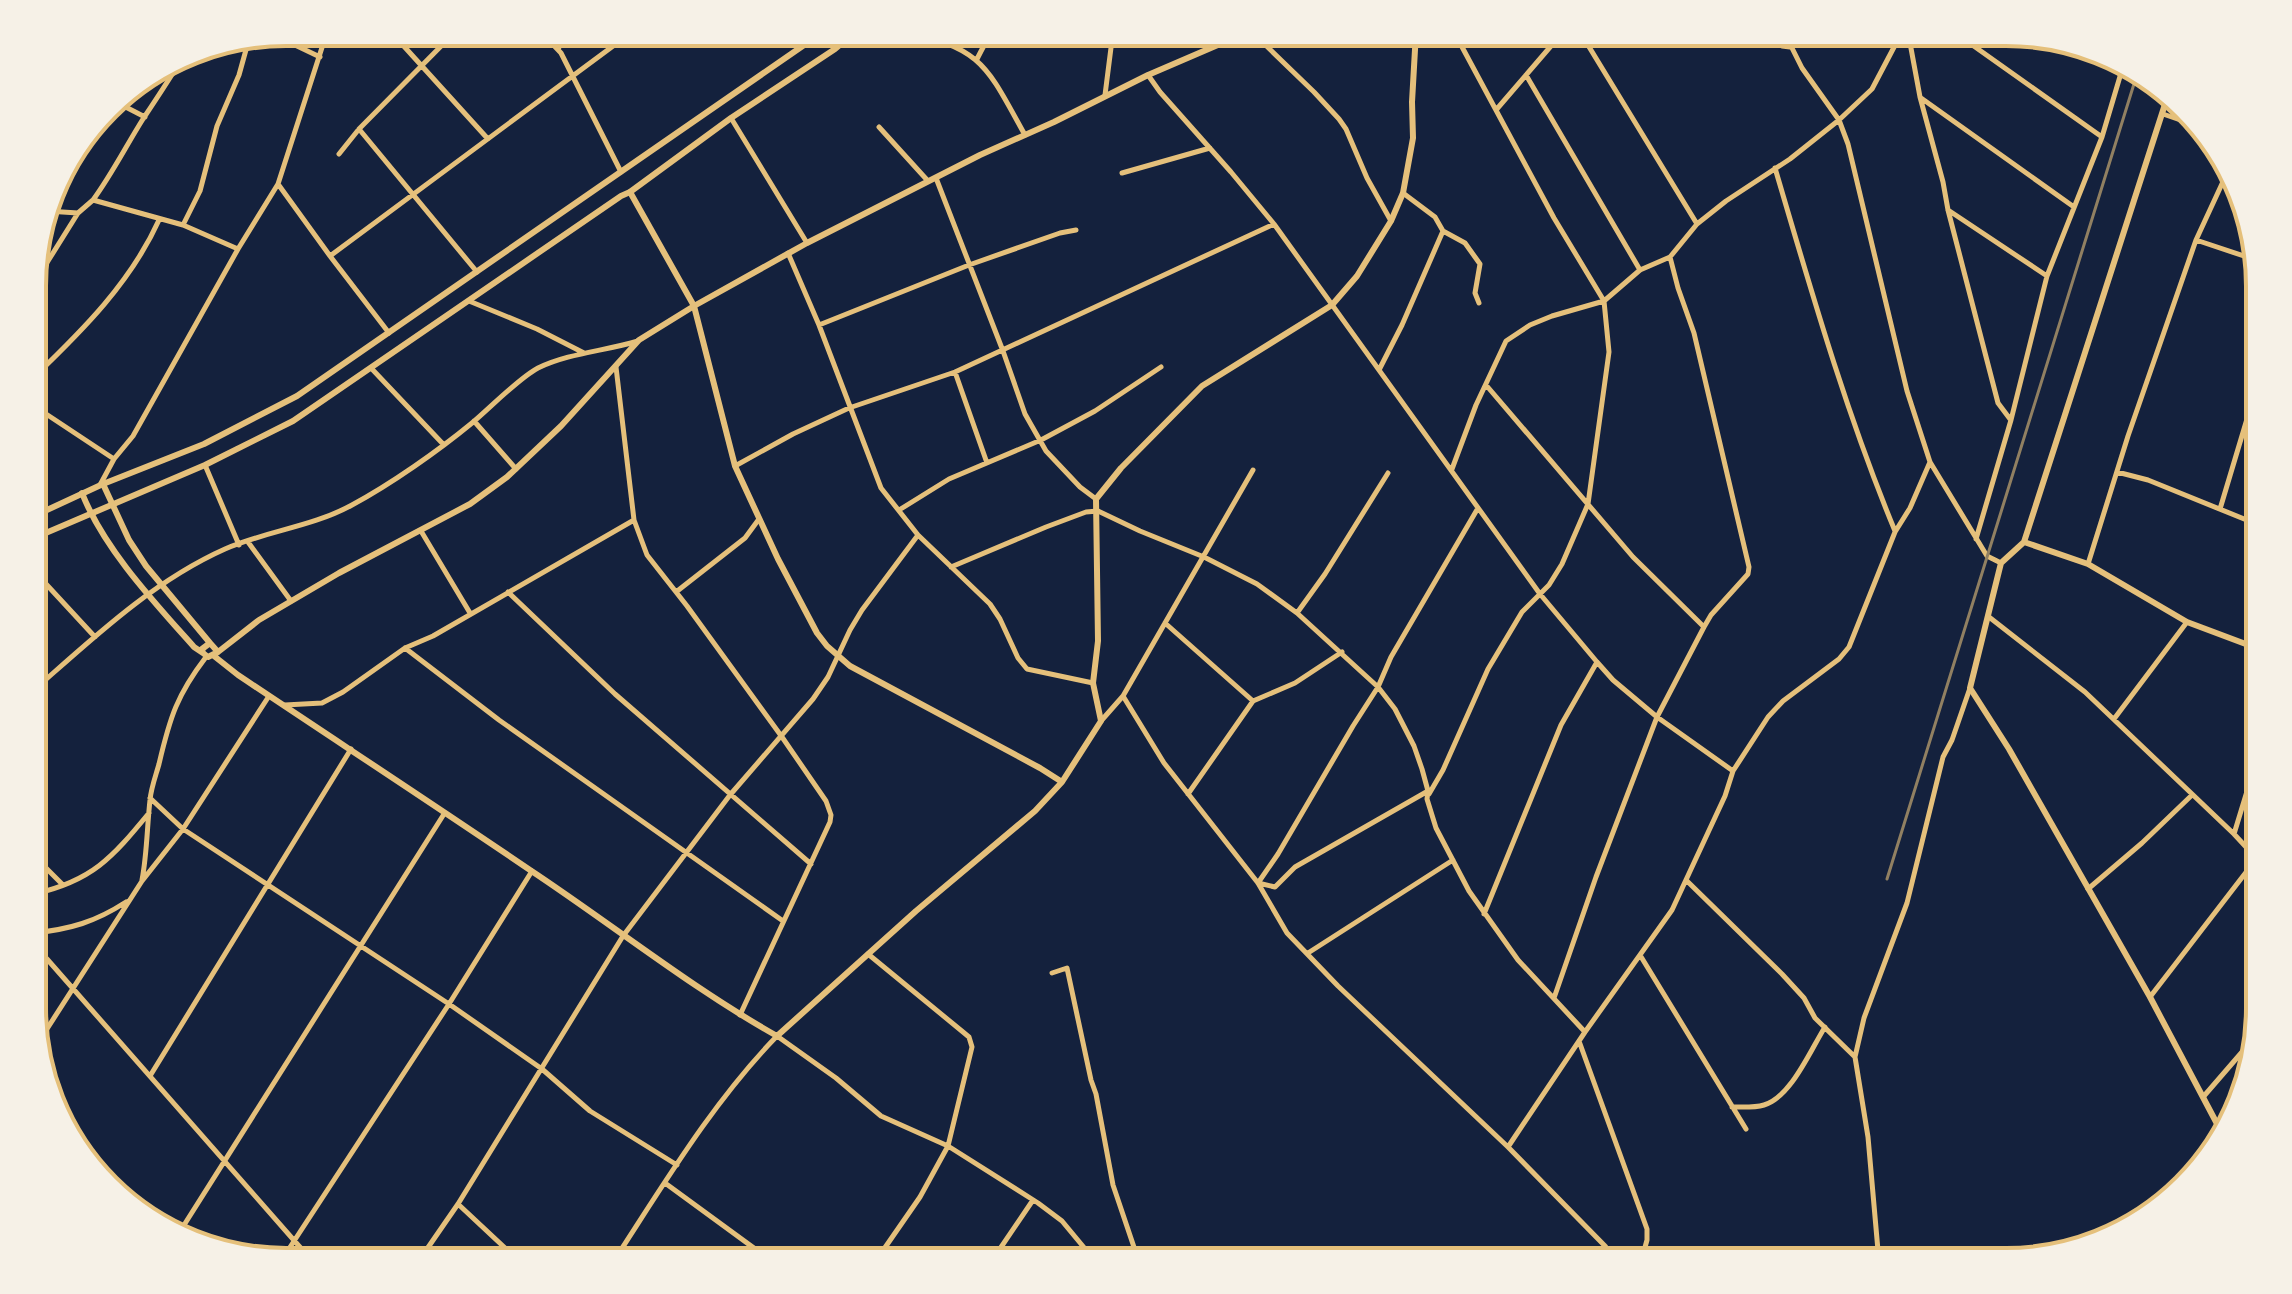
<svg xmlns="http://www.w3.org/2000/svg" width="2292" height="1294" viewBox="0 0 2292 1294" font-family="Arial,sans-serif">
	<rect width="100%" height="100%" fill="#14213d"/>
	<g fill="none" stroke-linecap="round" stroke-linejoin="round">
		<!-- minor -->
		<path stroke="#e5c07b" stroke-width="5" d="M391,32l97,107
			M541,32l20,21 60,119
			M902,32c81,15 85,35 123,103
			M1252,32l62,60 25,27 7,10 21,49 24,43
			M1580,32l117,192
			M1762,32l20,14 8,1
			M1784,32l18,36 37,52 9,24 59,247 23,71 57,94 14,7
			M1908,32l12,65 23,85 5,28 50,193 12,16
			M1954,32l148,105
			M274,35l46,22
			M558,49l10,-17
			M977,59l14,-27
			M1148,75l12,17 71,80 43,52 266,370 57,68 16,18 44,37 76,54
			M1526,75l114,195
			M1105,95l8,-63
			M1921,98l153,109
			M114,101l31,16
			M1496,110l67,-78
			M2163,114l32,11
			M731,118l76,125
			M879,127l49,54
			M359,129l118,143
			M339,154l20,-25 96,-97
			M1775,168c36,122 71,245 120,363
			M1122,173l88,-25
			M936,178l67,173 22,63 21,37 34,36 16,12
			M278,184l52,72 59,77
			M1403,193l32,24 8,14
			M93,200c19,-26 33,-54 50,-81 14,-21 28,-42 41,-64
			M1948,210l99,66
			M47,211l31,2 15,-13 90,25 55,24
			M183,225l17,-34 17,-65 22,-51 10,-36
			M2196,240l60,20
			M788,253l31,72 62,163 37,47 72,69 10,15 18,39 9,11 66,14
			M330,256l302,-224
			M34,281l9,-12 35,-56
			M469,301l68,28 47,24
			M819,325l150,-60 91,-32 16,-3
			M616,367l18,153 13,35 40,51 95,131 44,64 5,14 -1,7 -90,193
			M371,368l72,76
			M1379,370l23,-45 41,-94 22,12 15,21 -5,29 4,10
			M955,372l32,91
			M34,377c49,-47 97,-95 125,-157
			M1486,385l147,172 71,70
			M34,406l80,53
			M474,421l42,48
			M205,465l34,80
			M735,466l58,-32 56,-26 106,-36 319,-148
			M1452,469l24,-64 30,-64 24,-16 22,-9 52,-15 36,-31 30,-13 27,-33 29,-23 64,-42 49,-39 33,-31 30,-57
			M2117,472l31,8 111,45
			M100,485l14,-26 19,-23 105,-187 40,-65 49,-152
			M2220,509l39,-130
			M899,510l50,-31 92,-39 54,-29 66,-44
			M421,531l49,82
			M1976,539l35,-119 36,-144 55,-139 22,-74
			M248,542l43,59
			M2088,564l40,-128 68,-196 31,-67
			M951,567l95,-40 40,-15 12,-1 42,20 64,26 53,27 40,29 81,74 17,22 19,37 8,23 6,22 -1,8 9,29 33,63 49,69 67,72
			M34,571l61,66
			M508,592l107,102 196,170
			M676,592l69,-54 14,-19
			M1297,613l28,-39 63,-101
			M1989,617l96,75 149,142
			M1165,623l88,78
			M405,648l94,72 284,201
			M34,690c59,-52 119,-109 191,-141 41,-18 87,-22 127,-44 39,-21 86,-54 120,-82 18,-15 47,-45 66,-55 31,-15 67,-17 100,-27
			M1123,696l41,67 94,120 29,50 51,53 170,161 97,99 11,16
			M285,705l37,-2 21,-11 62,-44 28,-12 201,-116
			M2114,719l73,-97
			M1101,721l22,-25 130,-226
			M2259,752l-25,82 25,27
			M1428,791l-133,76 -20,20 -17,-4 20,-29 75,-128 25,-39 13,-30 87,-149
			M1188,794l65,-93 42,-18 47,-31
			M1429,794l14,-24 45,-101 34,-57 27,-27 13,-21 26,-60 21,-152 -5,-51 -50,-83 -100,-186
			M150,798l33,31 266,175 93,65 48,42 87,54
			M34,856l29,29
			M142,880c5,-26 5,-53 8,-80 1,-12 6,-25 9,-36 11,-47 18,-69 47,-107
			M1687,881l95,93 22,24 11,20 40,39 13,80 11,125
			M2088,889l54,-46 50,-48
			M34,894c58,-13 78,-36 115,-81
			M1484,914l77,-189 36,-63
			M34,933c37,-4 61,-11 92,-31
			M34,948l13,11 266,303
			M1308,953l145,-93
			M868,954l95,78 6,5 3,10 -24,99 -28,51 -45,65
			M1640,955l106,174
			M1052,973l15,-5 24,112 5,14 17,91 26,77
			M2150,997l107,-139
			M1554,998l42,-121 61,-160 47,-90 7,-12 37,-41 1,-7 -55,-234 -16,-45 -8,-31
			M1579,1041l68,188v11l-6,22
			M36,1046l106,-165 41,-52 86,-133
			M1855,1057l9,-39 43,-115 36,-146 9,-17 18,-52
			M150,1076l201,-327
			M2204,1096l51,-59
			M1732,1107c10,0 22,1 32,-2 27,-8 46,-54 61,-78
			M1508,1147l77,-115 87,-122 53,-114 8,-25 35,-54 15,-16 56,-42 10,-12 46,-115 15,-24 20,-46
			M665,1183l108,79
			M458,1204l62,58
			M179,1233l265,-419
			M281,1261l168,-257 83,-133
			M418,1262l40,-58 165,-268 107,-141 83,-96 15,-22 22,-47 12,-20 56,-75
			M613,1262c51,-78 99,-159 164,-226l59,42 45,38 67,30 90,57 24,18 34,41
			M991,1262l42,-62"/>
		<!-- tertiary -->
		<path stroke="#e5c07b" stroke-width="6" d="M2167,98l-143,444 -23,21 -31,125 39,61 141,248 74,140
			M103,484l26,56 17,26 64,77
			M82,493c22,56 72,109 112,154l9,6
			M2024,542l64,22 99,58 72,27
			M210,643l8,9 -10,5 -5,-4 -1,-4z
			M218,652l41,-32 80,-47 131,-69 37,-27 54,-51 78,-86 55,-34 -64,-114
			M214,656l24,19c97,65 195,129 292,195 83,55 160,117 247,166l139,-125 119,-100 27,-29 39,-61 -8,-38 5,-42 -2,-142 25,-31 81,-82 130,-81 25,-29 34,-55 12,-28 10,-55 -1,-36 4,-70
			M1062,782l-22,-14 -190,-102 -23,-20 -10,-13 -39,-74 -43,-93 -41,-160 113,-63 173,-88 74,-33 94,-47 100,-43"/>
		<!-- secondary -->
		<path stroke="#e5c07b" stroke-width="6" d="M34,516l69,-32 101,-40 93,-48 510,-353 13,-11
			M34,538l171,-73 88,-44 328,-225 9,-4 101,-74 104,-69 20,-17"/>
		<!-- rail -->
		<path stroke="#918062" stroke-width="3" d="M1887,879l251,-808"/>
	</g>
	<!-- crop -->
	<path d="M0 0H2292V1294H0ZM286 46H2006A240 240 0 0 1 2246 286V1008A240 240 0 0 1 2006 1248H286A240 240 0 0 1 46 1008V286A240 240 0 0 1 286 46Z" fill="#f6f1e7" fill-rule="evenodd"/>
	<path fill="none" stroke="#e5c07b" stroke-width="4" d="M286 46H2006A240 240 0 0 1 2246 286V1008A240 240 0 0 1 2006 1248H286A240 240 0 0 1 46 1008V286A240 240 0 0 1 286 46Z"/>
</svg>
